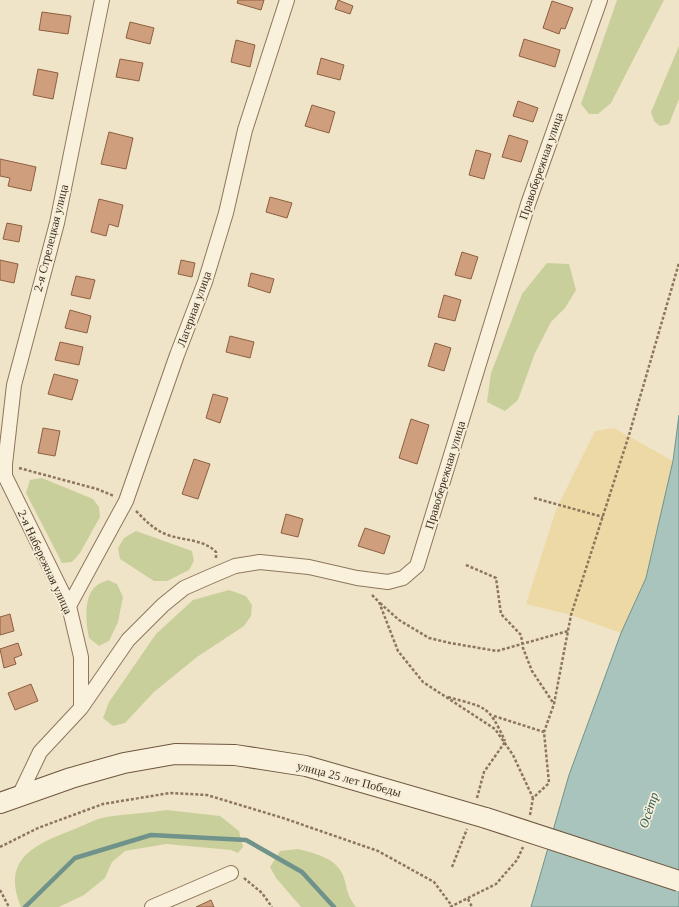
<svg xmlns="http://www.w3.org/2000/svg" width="679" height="907" viewBox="0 0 679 907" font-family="'Times New Roman',serif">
	<rect width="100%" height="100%" fill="#f0e4c8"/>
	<!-- green -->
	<path fill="#c9cf9b" d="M617,0h47l-53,103 -13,11h-9l-8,-10z
		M679,46v53l-10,25 -9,2 -6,-5 -3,-9z
		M547,263l22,1 7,26 -11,18 -14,14 -16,31 -17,47 -13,11 -18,-9 4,-29 31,-79z
		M42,478l51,21 6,8 1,10 -20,36 -8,9 -10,1 -36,-70 4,-13z
		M136,531l56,20 2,10 -5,9 -22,11h-13l-34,-22 -2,-11 6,-10z
		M108,580l9,4 6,13 -5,25 -9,19 -10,5 -10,-8c-3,-14 -6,-42 7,-52 3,-3 8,-4 12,-6z
		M229,590l17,6 6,9 -1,11 -7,10 -47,31 -43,35 -29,31 -12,3 -10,-8 6,-16 47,-68 37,-34z
		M167,810l53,6 19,15 4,16 -5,6 -7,-3 -65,-6 -41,7 -13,11 -7,16 -21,17 -25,12h-38c-20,-48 13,-62 51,-77 11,-4 23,-11 34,-13 20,-3 41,-4 61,-7z
		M298,849c18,5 40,9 46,29 4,14 3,17 12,29h-55l-25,-29 -6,-11 10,-16z"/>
	<!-- sand -->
	<path fill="#ecd9a5" d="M614,428l59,33 -27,117 -25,55 -50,-18 -45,-11 30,-94 39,-79z"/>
	<!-- water -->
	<path fill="#a9c4bc" stroke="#6f938a" d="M679,415v492h-148l38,-132 52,-142 25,-55 27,-117z"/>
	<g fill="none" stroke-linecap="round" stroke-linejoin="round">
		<!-- stream -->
		<path stroke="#6f938a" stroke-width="4.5" d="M25,907l50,-49 76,-23 95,5 56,32 32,35"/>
	</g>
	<!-- building -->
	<path fill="#cf9f7d" stroke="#8d5f41" d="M238,0h26l-3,10 -24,-7z
		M338,0l15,6 -3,8 -15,-5z
		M552,1l21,7 -8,21 -4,-1 -2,6 -16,-6z
		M42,12l29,4 -3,18 -29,-4z
		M130,22l24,6 -4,16 -24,-6z
		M524,39l36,11 -5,17 -36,-11z
		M236,40l19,5 -5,22 -19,-5z
		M321,58l23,7 -4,15 -23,-6z
		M120,59l23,4 -4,18 -23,-4z
		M38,69l20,4 -5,26 -20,-4z
		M518,101l20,7 -5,14 -20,-6z
		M312,105l23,7 -6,21 -24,-7z
		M109,132l24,6 -7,31 -25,-5z
		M509,135l19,6 -7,21 -19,-5z
		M476,150l15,4 -7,25 -15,-4z
		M0,159l36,8 -5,24 -23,-5 2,-8 -10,-2z
		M270,197l22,6 -5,15 -21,-6z
		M99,199l24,6 -5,22 -9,-3 -3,12 -15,-4z
		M7,223l15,3 -3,16 -16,-3z
		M462,252l16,5 -7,22 -16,-4z
		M0,260l18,4 -4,19 -14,-3z
		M181,260l14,3 -3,14 -14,-3z
		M251,273l23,6 -4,14 -22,-7z
		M76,276l19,4 -5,19 -19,-4z
		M444,295l17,5 -6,21 -17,-4z
		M70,310l21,6 -4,17 -22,-5z
		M230,336l24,6 -4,16 -24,-6z
		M60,342l23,5 -4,18 -24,-5z
		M435,343l16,5 -7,23 -16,-5z
		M54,374l24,6 -6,20 -24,-6z
		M213,394l15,4 -8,25 -14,-5z
		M411,419l18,6 -12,39 -18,-6z
		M43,428l17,3 -5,25 -17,-3z
		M194,459l16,5 -12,35 -16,-5z
		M286,514l17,5 -5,18 -17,-4z
		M365,528l25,8 -6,18 -26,-8z
		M10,614l4,17 -14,4v-18z
		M18,643l4,12 -8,3 2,6 -12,4 -4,-19z
		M31,684l7,17 -23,9 -7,-17z
		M211,900l3,7h-18z"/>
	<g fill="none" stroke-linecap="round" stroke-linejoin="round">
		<defs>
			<path id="minor" d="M69,606l57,-105 51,-146 28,-73 21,-69 19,-83 42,-130
				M81,708l47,-68 35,-35 21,-17 25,-11 26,-11 25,-4 49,5 48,11 31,4 15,-4 14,-12 111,-362 72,-204
				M19,796l21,-44 41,-44v-51l-12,-51 -64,-130v-12l9,-79 43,-162 45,-223
				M152,907l79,-34"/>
			<path id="secondary" d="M0,803l71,-25 53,-15 51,-9 60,1 71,11 180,52"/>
		</defs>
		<!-- minor casing -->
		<use href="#minor" stroke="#8d765c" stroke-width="16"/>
		<!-- secondary casing -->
		<use href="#secondary" stroke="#6f573f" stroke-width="22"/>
		<!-- path -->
		<path stroke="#8d765c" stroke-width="2.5" stroke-dasharray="3 2" stroke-linecap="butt" d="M19,468l78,21 17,7
			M534,498l69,19
			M136,511c10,10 18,19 32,24 17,6 35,4 48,17v6
			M466,565l30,13 5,36 20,21 2,13 9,23 22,33
			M372,595l7,7 19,49 25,31 72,47 18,26 20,43
			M380,603l19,17 30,18 21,5 47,8 71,-20
			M448,697c38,11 40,7 57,44
			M494,716l50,16
			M477,798l7,-26 21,-30
			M530,815l3,-17 16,-15 -5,-51 10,-28 17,-89 58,-180 50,-172
			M0,847l38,-19 65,-24 67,-11 37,2 76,23 95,33 56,31 18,24
			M452,867l15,-38
			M244,878l18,15 10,14
			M0,890l9,17
			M468,899l4,8
			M450,907l46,-23 21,-24 6,-13"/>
		<!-- minor -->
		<use href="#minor" stroke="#faf1dc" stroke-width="14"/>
		<!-- secondary -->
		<use href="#secondary" stroke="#faf1dc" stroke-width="20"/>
		<defs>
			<path id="secondary-bridge" d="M486,818l193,63"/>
		</defs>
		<!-- secondary-bridge casing -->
		<use href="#secondary-bridge" stroke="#6f573f" stroke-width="22" stroke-linecap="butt"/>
		<!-- secondary-bridge -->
		<use href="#secondary-bridge" stroke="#faf1dc" stroke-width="20"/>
	</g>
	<g text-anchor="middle" stroke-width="3.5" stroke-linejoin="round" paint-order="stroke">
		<!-- street labels -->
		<g font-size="12" fill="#3d2e20" stroke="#f7eed8">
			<text transform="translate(541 166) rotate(-71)" y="4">Правобережная улица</text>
			<text transform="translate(51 238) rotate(-76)" y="4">2-я Стрелецкая улица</text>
			<text transform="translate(194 309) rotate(-70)" y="4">Лагерная улица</text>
			<text transform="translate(445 475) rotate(-73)" y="4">Правобережная улица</text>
			<text transform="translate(45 562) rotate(65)" y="4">2-я Набережная улица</text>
			<text transform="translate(349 779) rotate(15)" y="4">улица 25 лет Победы</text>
		</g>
		<!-- water labels -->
		<g font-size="13" font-style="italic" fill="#2f5d5a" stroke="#f7eed8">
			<text transform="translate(648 810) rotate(-72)" y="5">Осётр</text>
		</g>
	</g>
</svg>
